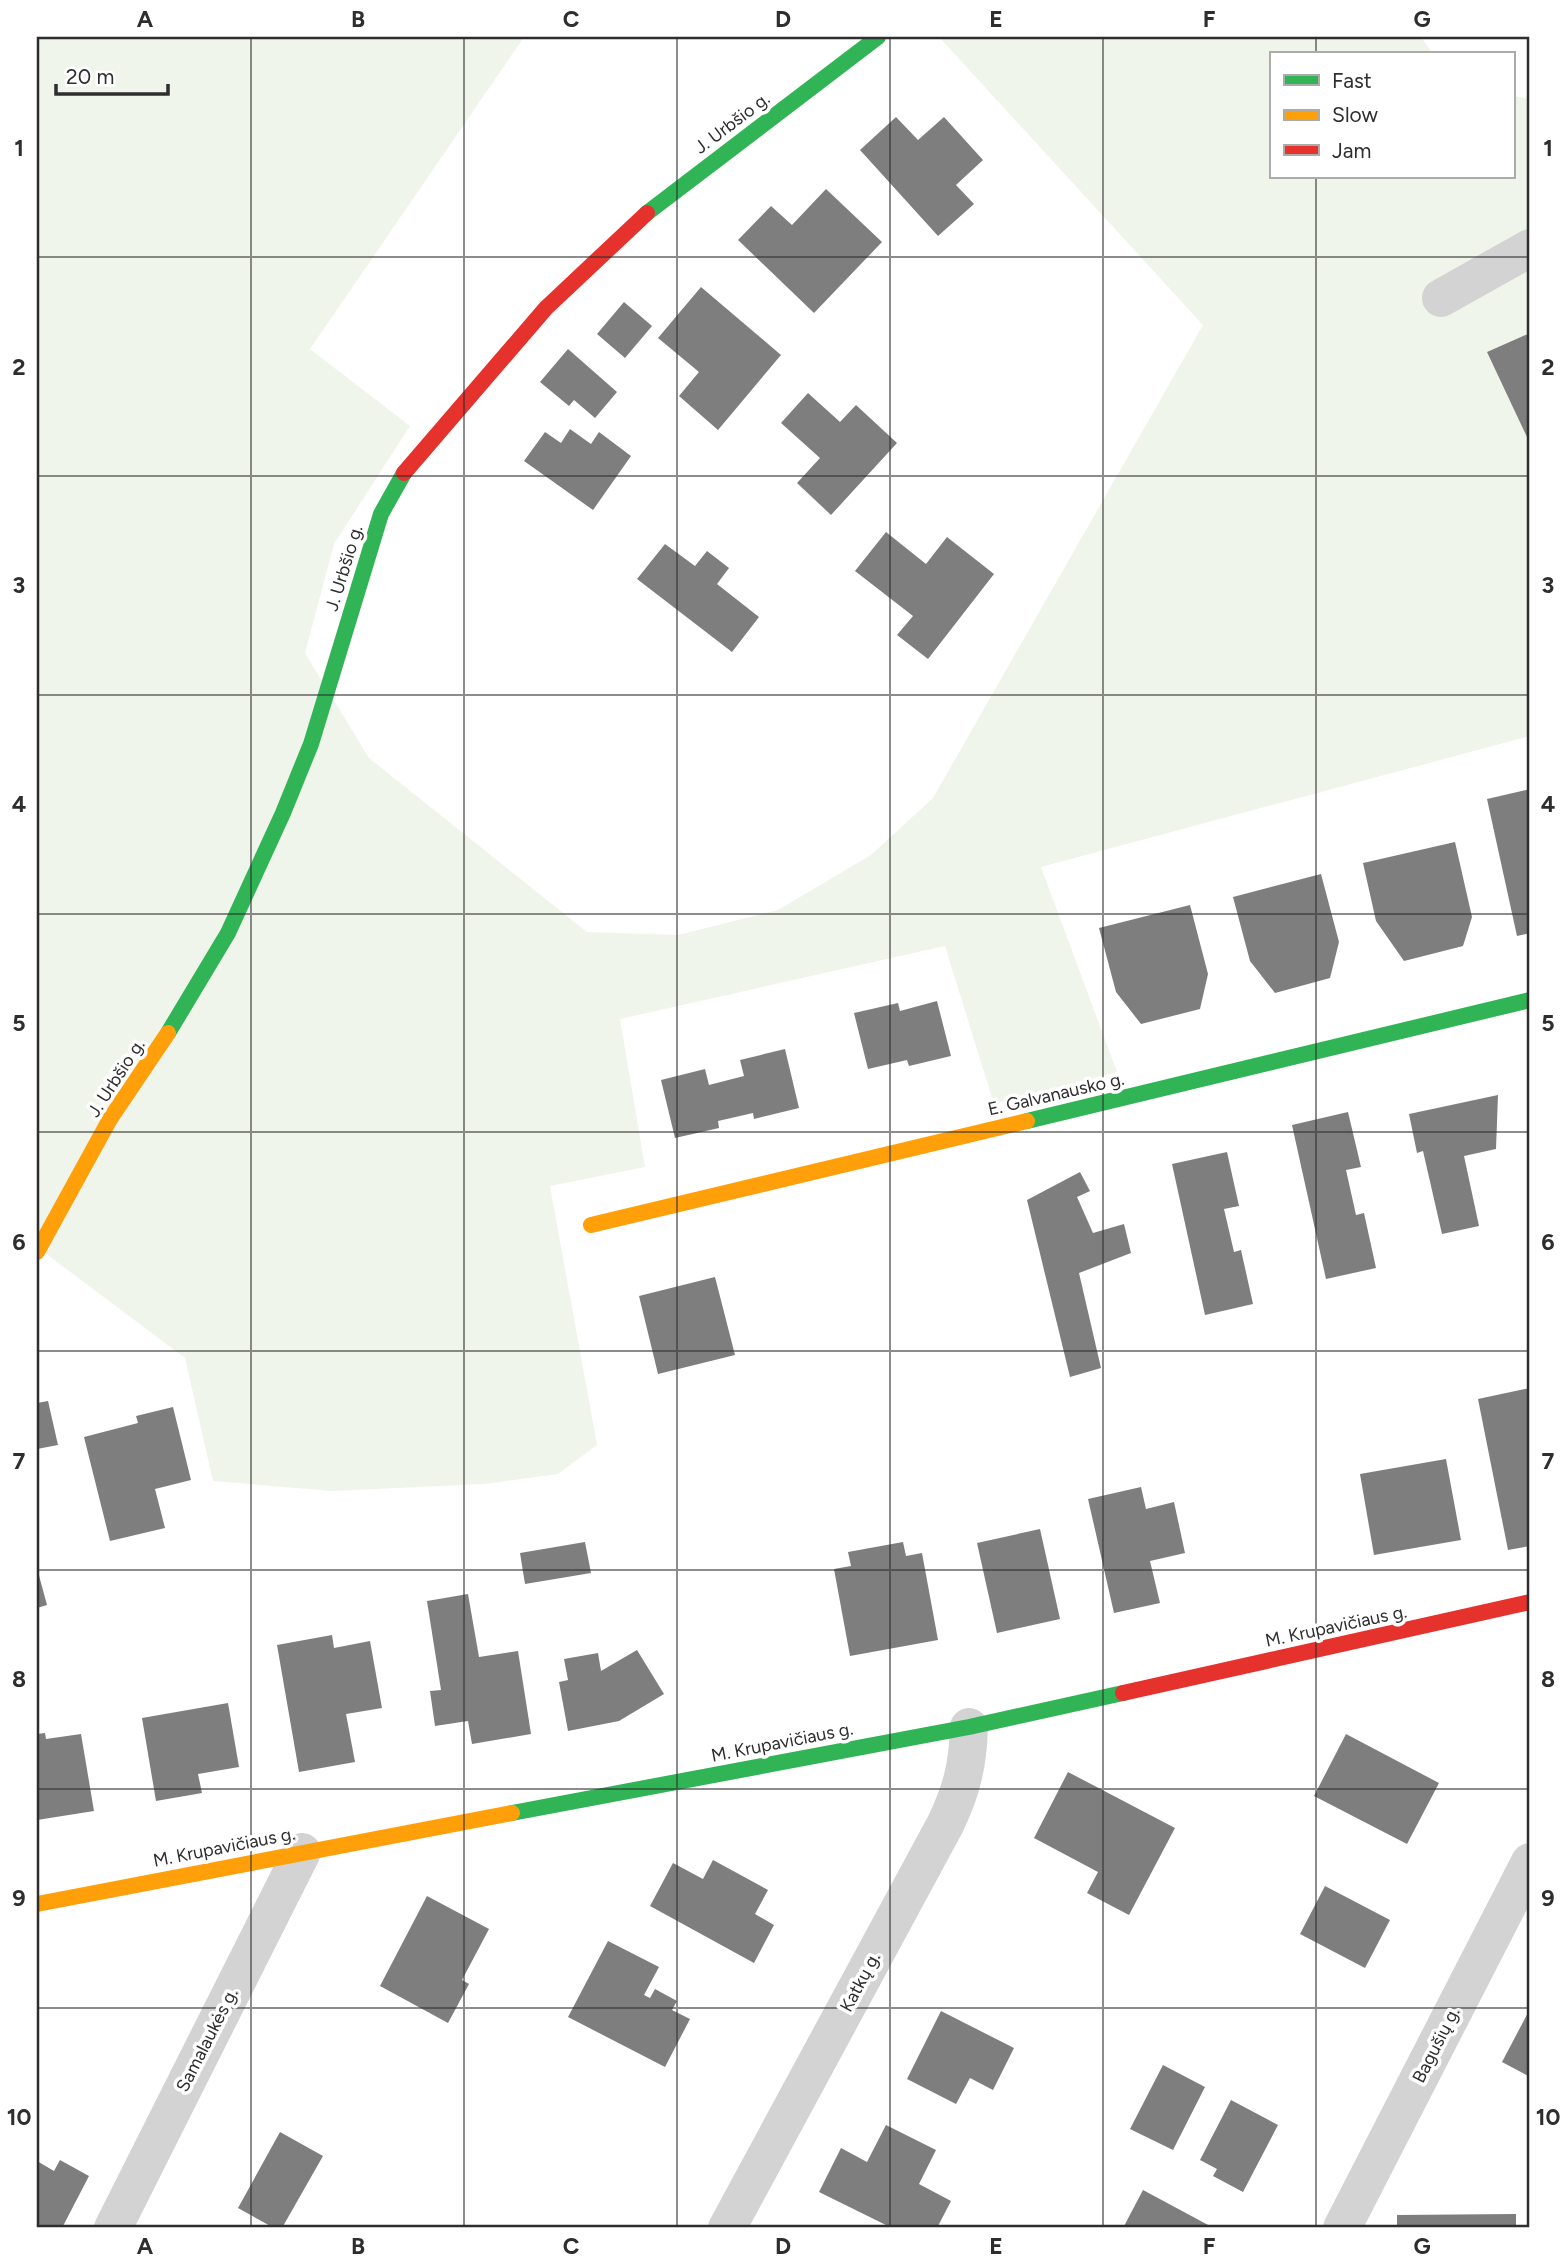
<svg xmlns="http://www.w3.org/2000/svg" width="1567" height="2265" viewBox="0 0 1567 2265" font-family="Figtree,sans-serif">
	<rect width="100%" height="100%" fill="#fff"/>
	<!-- green -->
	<path fill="#f0f5eb" d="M37,37h487l-214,312 100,77 -76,118 -29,109 64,105 218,174 91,3 100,-25 93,-55 62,-57 270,-473 -264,-288h482l12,17h-162v123h242v-81l17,3v637l-489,131 76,205 -123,32 -49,-158 -325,73 25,148 -95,19 47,259 -39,29 -74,10 -152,7 -119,-10 -28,-123 -148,-111z"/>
	<!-- building -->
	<path fill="#7e7e7e" d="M896,117l22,23 26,-23 39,43 -27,25 18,19 -36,32 -78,-86z
		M826,189l56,53 -68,71 -76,-73 33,-34 21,19z
		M701,287l80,68 -63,75 -39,-34 20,-24 -41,-34z
		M624,302l28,24 -27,32 -28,-24z
		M1530,333v102l-3,2 -40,-85z
		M568,349l49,43 -22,26 -21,-18 -5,6 -29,-24z
		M808,393l32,29 16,-17 41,38 -66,72 -34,-32 23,-25 -39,-35z
		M570,429l21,15 8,-12 32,24 -38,54 -69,-49 21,-29 16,11z
		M886,532l40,32 21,-27 47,37 -66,85 -31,-24 16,-19 -58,-45z
		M665,544l30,22 12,-15 22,17 -12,16 42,33 -27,35 -95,-73z
		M1530,789v144l-13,3 -30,-137z
		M1455,842l17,75 -9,29 -59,15 -28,-40 -13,-58z
		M1321,874l18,68 -9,36 -55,15 -25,-32 -17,-64z
		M1190,905l18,69 -8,35 -59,15 -25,-32 -17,-64z
		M937,1001l14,55 -42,10 -2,-6 -39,9 -14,-56 44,-10 2,8z
		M785,1049l14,59 -45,11 -1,-6 -35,8 1,7 -44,10 -14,-58 44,-11 4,16 35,-9 -4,-16z
		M1498,1095l-2,54 -32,7 15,70 -37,8 -19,-83 -6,2 -8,-39z
		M1348,1112l13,55 -15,3 10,45 8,-2 12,55 -50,11 -34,-154z
		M1227,1152l12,54 -15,3 10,43 7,-2 12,54 -48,11 -33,-151z
		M1080,1172l10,19 -13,6 16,36 31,-9 7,29 -52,20 22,95 -31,9 -43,-177z
		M715,1277l20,78 -77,19 -19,-78z
		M1530,1388v158l-22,4 -30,-151z
		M48,1401l10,44 -21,4v-46z
		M173,1407l18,73 -36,9 10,39 -55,13 -26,-104 54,-14 -2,-7z
		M1446,1459l15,81 -87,15 -14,-81z
		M1141,1487l5,22 28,-7 11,51 -35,8 10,42 -46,10 -26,-114z
		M1040,1529l20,90 -63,14 -20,-90z
		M585,1542l6,31 -66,11 -5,-31z
		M903,1542l3,14 16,-3 16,87 -88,16 -16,-87 17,-3 -3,-14z
		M37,1568l10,37 -10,3z
		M468,1594l11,63 39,-6 13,83 -59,10 -4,-23 -33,5 -5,-35 11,-1 -14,-89z
		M332,1635l2,13 36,-7 12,67 -36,6 9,48 -56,10 -22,-127z
		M637,1650l27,44 -45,27 -51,10 -9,-49 9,-2 -4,-21 34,-6 3,18z
		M228,1703l11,64 -41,7 4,19 -46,8 -14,-83z
		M45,1733l1,6 35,-5 13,77 -57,9v-86z
		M1346,1734l93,49 -32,61 -93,-48z
		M1068,1772l107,56 -46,87 -42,-22 11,-21 -64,-34z
		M713,1860l55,30 -13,24 19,11 -20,38 -104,-57 23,-43 30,16z
		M1325,1886l65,34 -25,48 -65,-34z
		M427,1896l62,33 -27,51 7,4 -21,39 -68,-37z
		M608,1941l51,26 -15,28 6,3 5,-9 22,12 -5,9 18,9 -25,48 -97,-50z
		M1530,2009v68l-28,-15z
		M941,2011l73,37 -21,42 -23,-12 -14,26 -49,-25z
		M1163,2065l42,22 -32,63 -43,-21z
		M1231,2100l47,25 -35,67 -30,-16 4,-7 -17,-9z
		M886,2125l50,25 -17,34 32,17 -14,27h-45l-73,-36 22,-44 26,14z
		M280,2132l43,24 -41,72h-8l-36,-20z
		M60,2160l29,16 -27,52h-25v-67l17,10z
		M1143,2190l67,36 -2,2h-85z
		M1516,2214v14h-119v-13z"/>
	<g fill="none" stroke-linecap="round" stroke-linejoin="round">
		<!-- street -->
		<path stroke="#d3d3d3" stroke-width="38" d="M1441,298l89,-50
			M113,2228l189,-376
			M727,2228l219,-405c16,-34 22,-59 23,-96
			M1342,2228l188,-366"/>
		<!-- fast -->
		<path stroke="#30b455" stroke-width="16" d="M647,213l231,-176
			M168,1033l60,-100 55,-120 28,-69 70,-230 23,-41
			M1027,1121l503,-121
			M512,1813l457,-86 154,-34"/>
		<!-- slow -->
		<path stroke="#ff9f0a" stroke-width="16" d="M591,1225l436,-104
			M37,1252l73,-133 58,-86
			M37,1904l475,-91"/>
		<!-- jam -->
		<path stroke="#e5322d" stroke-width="16" d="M404,473l142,-165 101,-95
			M1123,1693l407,-91"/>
	</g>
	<!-- grid -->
	<path fill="none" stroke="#2e2e2e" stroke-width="2" stroke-opacity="0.55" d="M251,37v2191M464,37v2191M677,37v2191M890,37v2191M1103,37v2191M1316,37v17M1316,177v2051M37,257h1493M37,476h1493M37,695h1493M37,914h1493M37,1132h1493M37,1351h1493M37,1570h1493M37,1789h1493M37,2008h1493"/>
	<g text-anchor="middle" stroke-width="7" stroke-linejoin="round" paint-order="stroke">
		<!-- street labels -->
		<g font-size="18" fill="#2e2e2e" stroke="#fff">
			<text transform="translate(732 123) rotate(-37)" y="6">J. Urbšio g.</text>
			<text transform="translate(344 568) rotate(-73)" y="6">J. Urbšio g.</text>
			<text transform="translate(116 1078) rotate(-57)" y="6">J. Urbšio g.</text>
			<text transform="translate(1056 1094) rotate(-13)" y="6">E. Galvanausko g.</text>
			<text transform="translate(1336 1626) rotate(-12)" y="6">M. Krupavičiaus g.</text>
			<text transform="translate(782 1742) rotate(-11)" y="6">M. Krupavičiaus g.</text>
			<text transform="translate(224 1847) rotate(-11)" y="6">M. Krupavičiaus g.</text>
			<text transform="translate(860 1982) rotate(-62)" y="6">Katkų g.</text>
			<text transform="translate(207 2040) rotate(-63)" y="6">Samalaukės g.</text>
			<text transform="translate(1436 2045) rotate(-63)" y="6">Bagušių g.</text>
		</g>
	</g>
	<!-- border -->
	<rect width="1567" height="2265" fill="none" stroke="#ffffff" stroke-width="77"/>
	<!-- legend -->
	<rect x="1270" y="52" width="245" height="126" fill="#ffffff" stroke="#ababab" stroke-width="2"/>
	<rect x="1284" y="75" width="35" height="10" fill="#30b455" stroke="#ababab" stroke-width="2"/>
	<text x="1332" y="88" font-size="21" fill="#2e2e2e">Fast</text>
	<rect x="1284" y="110" width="35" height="10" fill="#ff9f0a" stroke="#ababab" stroke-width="2"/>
	<text x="1332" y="122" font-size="21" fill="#2e2e2e">Slow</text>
	<rect x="1284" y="145" width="35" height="10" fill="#e5322d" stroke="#ababab" stroke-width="2"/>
	<text x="1332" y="158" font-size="21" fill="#2e2e2e">Jam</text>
	<!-- scale -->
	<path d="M56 84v10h112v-10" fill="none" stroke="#2e2e2e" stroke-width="3.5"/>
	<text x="66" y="84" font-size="21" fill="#2e2e2e" stroke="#ffffff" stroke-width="5" paint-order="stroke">20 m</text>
	<rect x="38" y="38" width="1490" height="2188" fill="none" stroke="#2e2e2e" stroke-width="2.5"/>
	<g font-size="23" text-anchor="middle" font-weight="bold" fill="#2e2e2e">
		<text x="145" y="27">A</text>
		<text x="358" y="27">B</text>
		<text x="571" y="27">C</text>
		<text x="783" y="27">D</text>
		<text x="996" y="27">E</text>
		<text x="1209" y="27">F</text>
		<text x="1422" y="27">G</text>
		<text x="19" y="156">1</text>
		<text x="1548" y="156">1</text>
		<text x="19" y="375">2</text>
		<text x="1548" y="375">2</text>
		<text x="19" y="593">3</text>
		<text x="1548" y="593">3</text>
		<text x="19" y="812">4</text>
		<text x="1548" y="812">4</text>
		<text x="19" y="1031">5</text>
		<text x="1548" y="1031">5</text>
		<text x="19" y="1250">6</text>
		<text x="1548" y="1250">6</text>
		<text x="19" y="1469">7</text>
		<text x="1548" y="1469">7</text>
		<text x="19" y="1687">8</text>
		<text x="1548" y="1687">8</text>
		<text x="19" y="1906">9</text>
		<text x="1548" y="1906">9</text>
		<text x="19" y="2125">10</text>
		<text x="1548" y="2125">10</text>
		<text x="145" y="2254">A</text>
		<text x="358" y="2254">B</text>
		<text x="571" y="2254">C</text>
		<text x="783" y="2254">D</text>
		<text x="996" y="2254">E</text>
		<text x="1209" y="2254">F</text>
		<text x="1422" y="2254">G</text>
	</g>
</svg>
